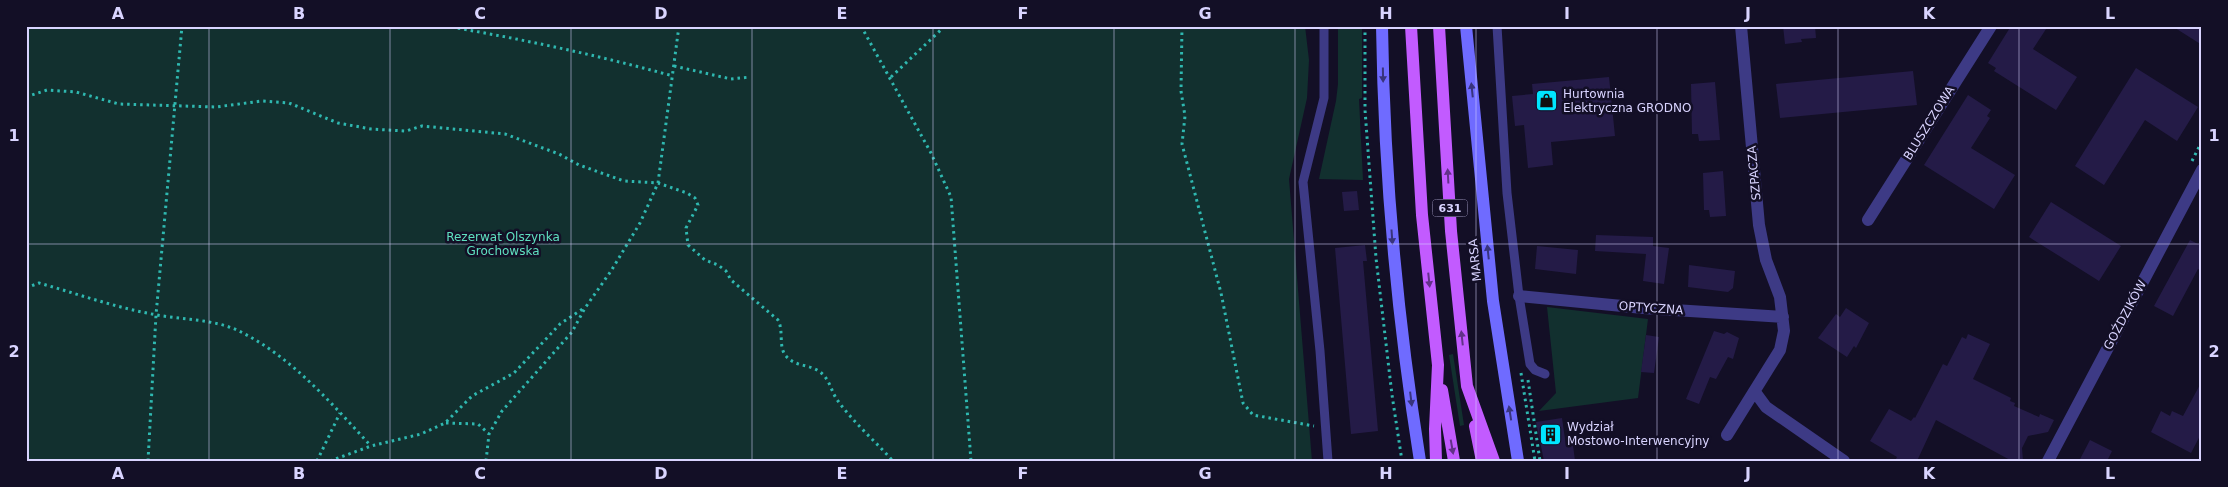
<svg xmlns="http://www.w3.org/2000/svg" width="2228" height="487" viewBox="0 0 2228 487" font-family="'DejaVu Sans',sans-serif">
	<rect width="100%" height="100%" fill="#130f26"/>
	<!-- green -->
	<path fill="#12302f" d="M26,26h879l13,3 4,-3h383l4,34 -2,38 -18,81 23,282h-1286z
		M1338,26h24v72l-3,1 4,81 -44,-1 17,-78 2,-17z
		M1547,307l101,12 -10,79 -99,13 17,-18z
		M1453,354l11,71 -4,1 -11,-71z"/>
	<!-- building -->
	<path fill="#241b47" d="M1783,26h32l1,12 -15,1 1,3 -17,2z
		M2011,26h37l-15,23 44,28 -21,33 -62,-39 2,-3 -8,-5z
		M2172,26h30v19z
		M2136,68l62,39 -21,34 -32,-21 -41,65 -29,-19z
		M1913,71l4,34 -137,13 -4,-34z
		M1609,77l6,59 -64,6 2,23 -25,3 -4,-43 -9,1 -3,-30 21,-2 -1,-10z
		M1715,82l5,58 -21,1 -1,-7h-6l-1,-50z
		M1968,95l23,15 -4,6 3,2 -19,30 44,27 -21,34 -70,-44z
		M1723,171l3,45 -16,1 -1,-7h-5l-1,-37z
		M1357,191l2,19 -15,1 -2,-19z
		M2051,202l70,44 -22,35 -70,-44z
		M1596,235l57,2v9l16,2 -5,36 -21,-3 3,-27 -51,-3z
		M2190,240l12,6v25l-4,-2 -25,47 -19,-10z
		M1365,245l2,16h-4l15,170 -27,3 -16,-186z
		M1537,246l41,4 -2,24 -41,-5z
		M1689,265l46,6 -2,17 -5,4 -40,-5z
		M1846,308l23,15 -13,25 -2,-2 -7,11 -29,-19 18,-24 4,3z
		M1714,331l10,3 3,-2 12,6 -6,21 -5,-2 -12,22 -6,-2 -11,27 -13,-5z
		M1968,334l22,10 -17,35 38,19 -1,3 5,2 -1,3 25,11 1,-3 14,6 -6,12 -20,4 -6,12 1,13h-11l-76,-41 -19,41h-22l2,-4 -27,-16 19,-32 22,12 3,-4 1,1 28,-54 4,2 15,-29 4,2z
		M1646,335l13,2 -5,36 -13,-1z
		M2202,381v51l-11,21 -40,-21 10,-21 9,5 2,-5 11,5z
		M1562,418l4,28 7,-1 2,16h-31l-8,-39z
		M2090,440l22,11 -5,10h-28z"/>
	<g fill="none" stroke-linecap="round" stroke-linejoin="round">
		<!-- path -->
		<path stroke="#2fb8b0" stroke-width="3" stroke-dasharray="2.5 4" stroke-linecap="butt" d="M445,26c77,13 152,29 228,50
			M861,26l70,127 20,44 20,264
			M1182,26l-1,65 4,25 -3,28 39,149 22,110 10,12 61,11
			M1365,26v84l11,148 16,137 10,66
			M674,66l57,13 19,-2
			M891,77l54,-51
			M26,97l21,-7 29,2 43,12 97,3 46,-6 27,2 49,20 33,6 35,2 16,-5 83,8 54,20 20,11 45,16 34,2 29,10 8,5 3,7 -12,23 2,17 17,15 13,5 8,6 5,9 47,40c6,11 0,27 8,36 9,11 24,8 34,16 10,7 11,20 18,29 16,22 37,40 55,60
			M2192,161l10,-20
			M26,288l13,-5c39,11 78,25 118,32 27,5 57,4 82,16 53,26 92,72 132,115
			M1521,373l14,88
			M1528,380l12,81
			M446,423l32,1 11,10
			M148,461l8,-146 26,-289
			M317,461l23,-48
			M330,461l41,-15 50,-12 24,-11 27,-27 42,-23 46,-49 24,-16
			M486,461l3,-27 13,-23 70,-79 13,-24 26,-37 29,-48 18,-40 21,-157"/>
		<!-- service -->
		<path stroke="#3d3a85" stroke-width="9" d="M1324,26v72l-21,84 17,169 8,110
			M1497,26l10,167 12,103 11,68 5,6 10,4"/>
		<!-- minor -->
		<path stroke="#3d3a85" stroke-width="12" d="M1868,220l123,-194
			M1519,296l124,12 140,9
			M1755,392l11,15 78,54
			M1727,435l53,-85 4,-19 -4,-34 -14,-37 -7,-35 -18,-199
			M2048,461l154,-291"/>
		<!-- secondary -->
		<path stroke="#6f6bff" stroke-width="12" d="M1382,26c2,146 15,291 38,435
			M1466,26l27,275 25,160"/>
		<!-- primary -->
		<path stroke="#c25bff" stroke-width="12" d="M1411,26l11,189 16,150 -3,64 1,32
			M1439,26l12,205 16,155 27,75
			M1442,390l12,71
			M1475,426l7,35"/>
	</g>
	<!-- one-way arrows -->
	<defs><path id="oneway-solid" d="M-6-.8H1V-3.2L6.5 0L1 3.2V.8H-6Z" transform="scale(1.25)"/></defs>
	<g fill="#38347d">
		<use href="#oneway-solid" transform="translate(1383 75) rotate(89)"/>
		<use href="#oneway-solid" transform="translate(1472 90) rotate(-96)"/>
		<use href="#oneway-solid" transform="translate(1392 237) rotate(86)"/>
		<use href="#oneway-solid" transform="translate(1488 252) rotate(-96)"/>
		<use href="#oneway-solid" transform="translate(1411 399) rotate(83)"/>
		<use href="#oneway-solid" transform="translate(1510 413) rotate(-99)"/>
	</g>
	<g fill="#623188">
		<use href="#oneway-solid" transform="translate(1448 176) rotate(-93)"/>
		<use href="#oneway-solid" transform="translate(1429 280) rotate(84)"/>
		<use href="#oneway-solid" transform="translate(1462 338) rotate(-96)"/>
		<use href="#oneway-solid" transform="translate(1452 447) rotate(80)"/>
	</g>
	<!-- grid -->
	<path fill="none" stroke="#d9d4ff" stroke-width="1" stroke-opacity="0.55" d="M209,26v435M390,26v435M571,26v435M752,26v435M933,26v435M1114,26v435M1295,26v435M1476,26v435M1657,26v435M1838,26v435M2019,26v435M26,244h2176"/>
	<!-- icons -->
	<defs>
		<symbol id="shop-square" viewBox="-11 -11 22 22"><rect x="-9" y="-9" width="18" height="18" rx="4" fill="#00e5ff" stroke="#130f26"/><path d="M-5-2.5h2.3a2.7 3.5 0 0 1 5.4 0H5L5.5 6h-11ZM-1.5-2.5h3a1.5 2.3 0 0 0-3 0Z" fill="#111"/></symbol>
		<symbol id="building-square" viewBox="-11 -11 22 22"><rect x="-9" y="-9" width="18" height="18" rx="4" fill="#00e5ff" stroke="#130f26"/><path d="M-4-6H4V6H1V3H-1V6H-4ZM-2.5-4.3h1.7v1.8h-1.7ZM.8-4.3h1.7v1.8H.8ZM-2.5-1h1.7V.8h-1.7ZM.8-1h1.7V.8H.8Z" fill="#111"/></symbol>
	</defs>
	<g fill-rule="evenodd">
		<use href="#shop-square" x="1534" y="88" width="25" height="25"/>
		<use href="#building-square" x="1538" y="422" width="25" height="25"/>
	</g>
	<g text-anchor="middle" stroke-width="5" stroke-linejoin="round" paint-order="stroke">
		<!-- shield labels -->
		<rect fill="#130f26" stroke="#9e99be" stroke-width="1" x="1432.5" y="199.5" width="35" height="17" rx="4"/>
		<g font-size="11" font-weight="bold" fill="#d9d4ff">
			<text x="1450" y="212">631</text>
		</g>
		<!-- poi labels -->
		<g font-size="12" fill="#d9d4ff" stroke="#130f26" text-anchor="start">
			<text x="1563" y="98">Hurtownia<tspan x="1563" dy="14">Elektryczna GRODNO</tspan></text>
			<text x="1567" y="431">Wydział<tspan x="1567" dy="14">Mostowo-Interwencyjny</tspan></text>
		</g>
		<!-- street labels -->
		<g font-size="12" fill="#d9d4ff" stroke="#130f26">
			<text transform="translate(1929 123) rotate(-58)" y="4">BLUSZCZOWA</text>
			<text transform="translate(1754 173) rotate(-95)" y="4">SZPACZA</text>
			<text transform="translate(1475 260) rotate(-96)" y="4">MARSA</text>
			<text transform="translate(1651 308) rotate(4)" y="4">OPTYCZNA</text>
			<text transform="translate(2125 315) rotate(-62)" y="4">GOŹDZIKÓW</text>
		</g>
		<!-- park labels -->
		<g font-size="12" fill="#5fe0c0" stroke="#130f26">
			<text x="503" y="241">Rezerwat Olszynka<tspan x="503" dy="14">Grochowska</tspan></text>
		</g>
	</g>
	<!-- border -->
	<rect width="2228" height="487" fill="none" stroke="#130f26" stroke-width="55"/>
	<rect x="28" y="28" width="2172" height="432" fill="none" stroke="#d9d4ff" stroke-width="2"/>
	<g font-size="16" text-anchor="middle" font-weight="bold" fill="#d9d4ff">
		<text x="118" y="19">A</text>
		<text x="299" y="19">B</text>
		<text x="480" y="19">C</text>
		<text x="661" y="19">D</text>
		<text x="842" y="19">E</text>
		<text x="1023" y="19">F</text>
		<text x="1205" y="19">G</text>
		<text x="1386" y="19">H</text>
		<text x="1567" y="19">I</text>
		<text x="1748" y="19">J</text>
		<text x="1929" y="19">K</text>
		<text x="2110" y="19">L</text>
		<text x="14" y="141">1</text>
		<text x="2214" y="141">1</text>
		<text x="14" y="357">2</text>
		<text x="2214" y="357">2</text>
		<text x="118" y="479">A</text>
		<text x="299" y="479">B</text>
		<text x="480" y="479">C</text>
		<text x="661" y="479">D</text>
		<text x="842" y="479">E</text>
		<text x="1023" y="479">F</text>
		<text x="1205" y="479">G</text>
		<text x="1386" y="479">H</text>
		<text x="1567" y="479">I</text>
		<text x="1748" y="479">J</text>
		<text x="1929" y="479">K</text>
		<text x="2110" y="479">L</text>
	</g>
</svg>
